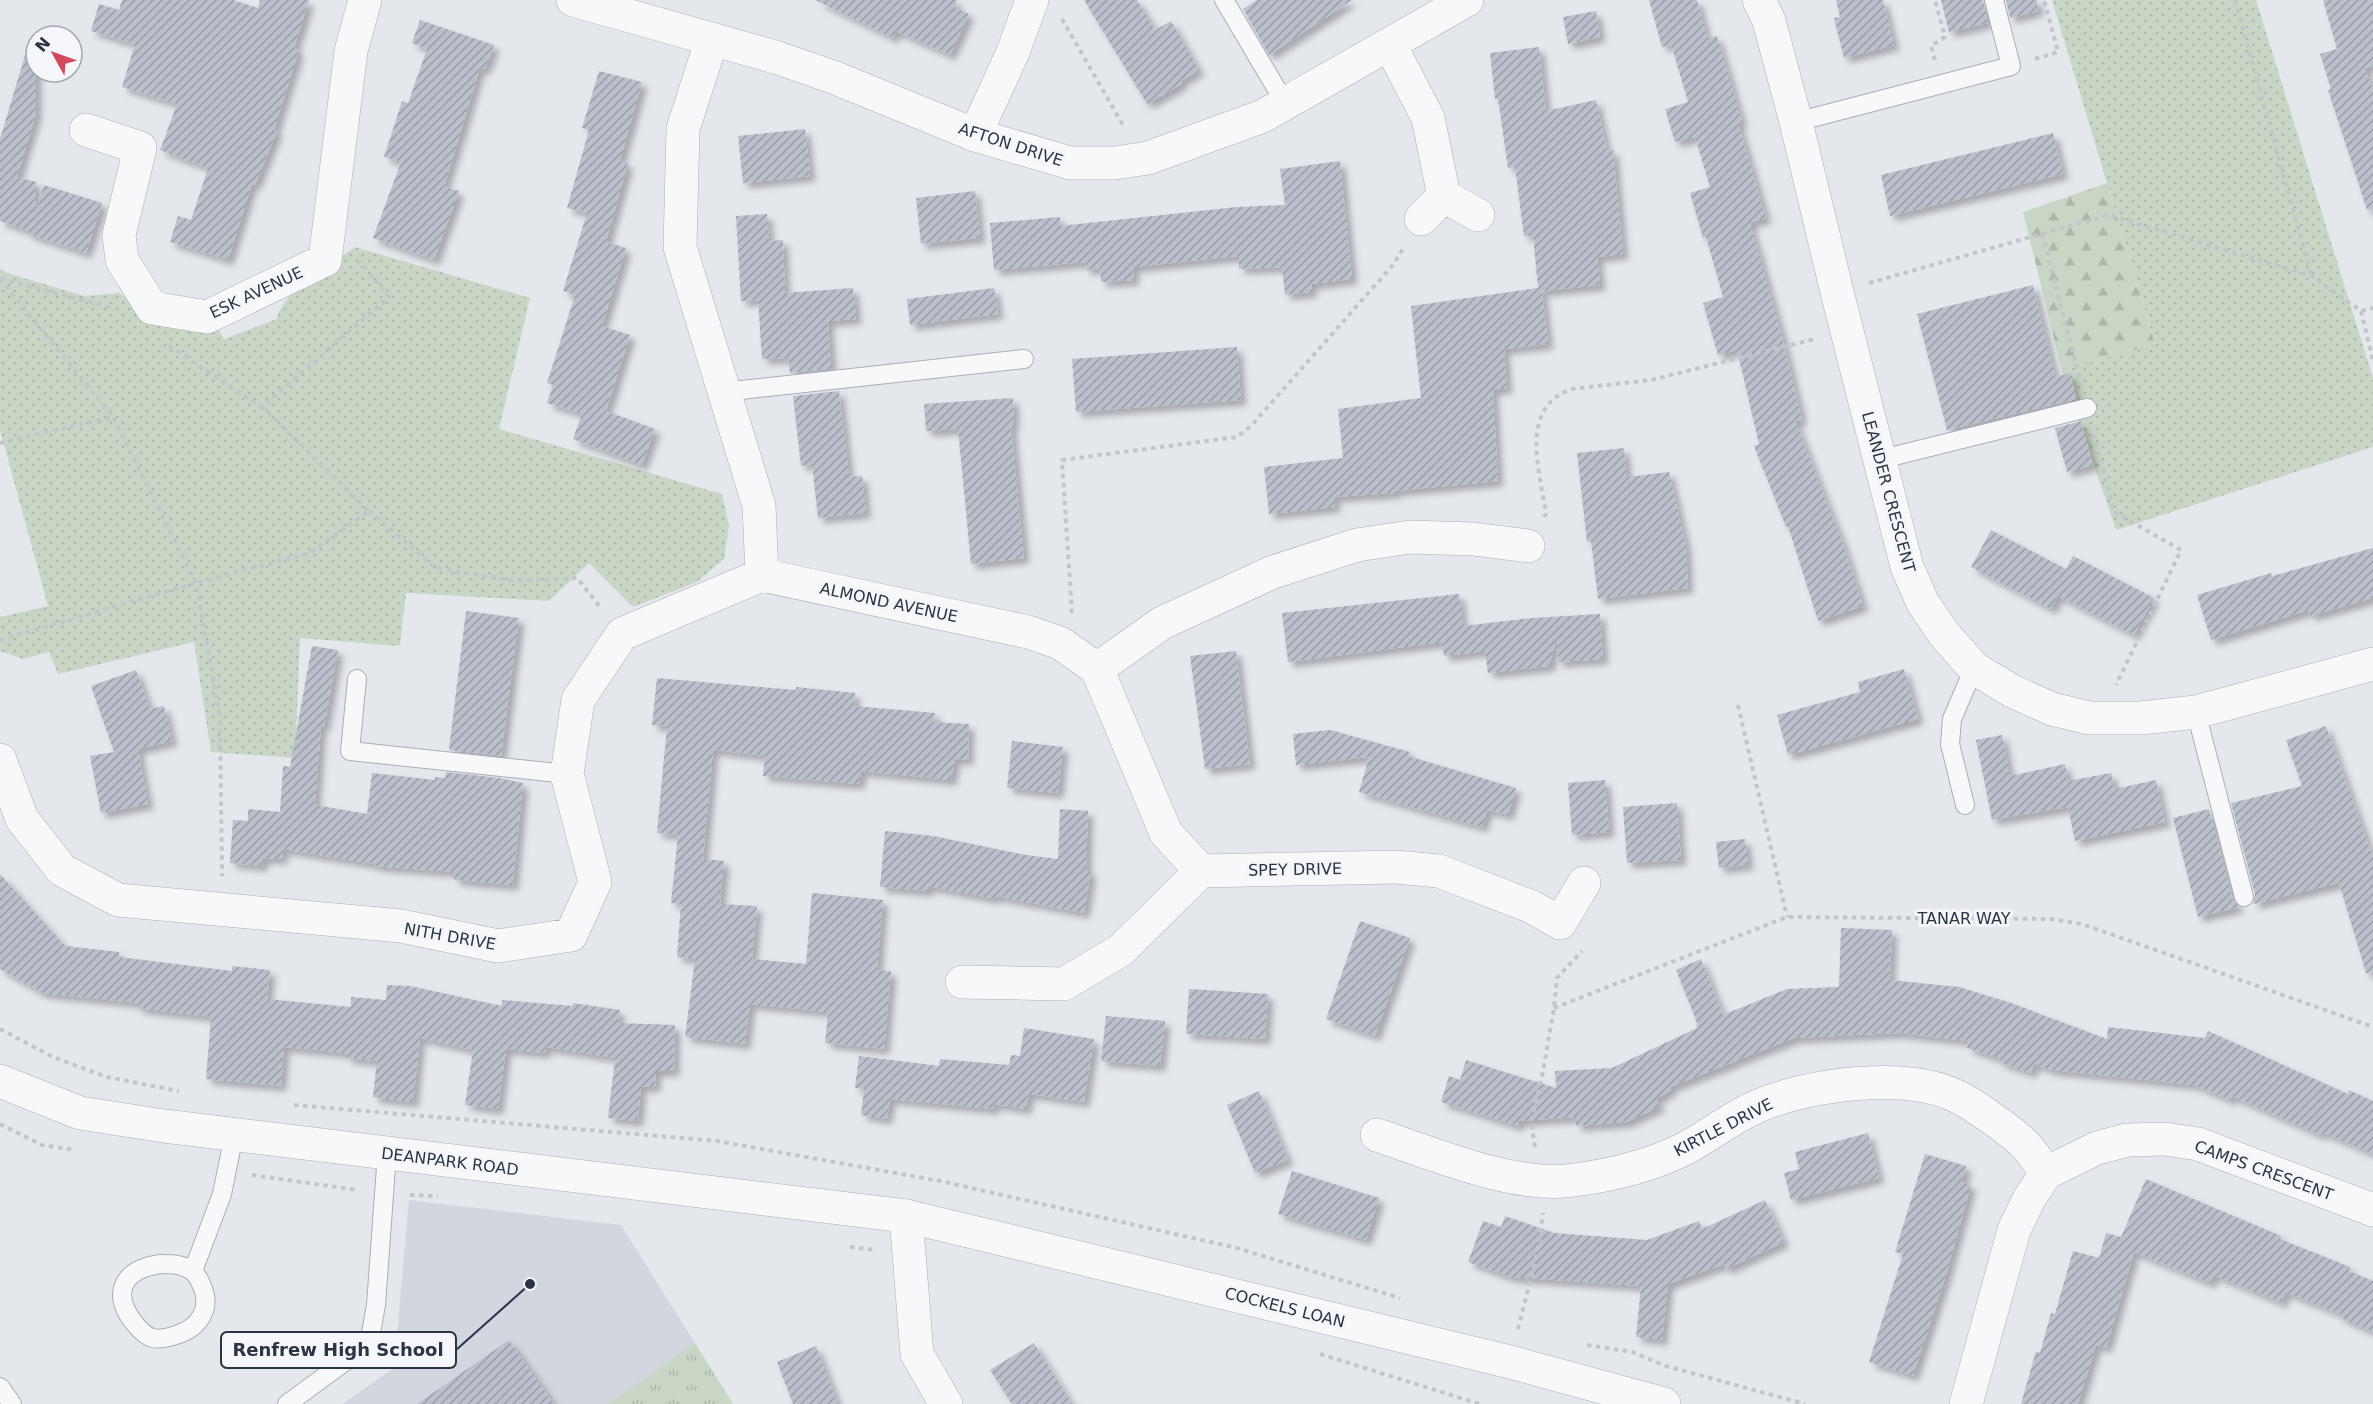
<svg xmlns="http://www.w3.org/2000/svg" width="2373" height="1404" viewBox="0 0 2373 1404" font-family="'DejaVu Sans',sans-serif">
	<defs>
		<pattern id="grass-dots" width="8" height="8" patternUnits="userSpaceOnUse" patternTransform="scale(1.5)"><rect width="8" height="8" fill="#c9d6c5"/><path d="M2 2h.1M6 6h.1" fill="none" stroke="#adb8ab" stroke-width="1.8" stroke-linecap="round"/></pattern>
		<pattern id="forest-firs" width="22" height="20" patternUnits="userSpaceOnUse" patternTransform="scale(1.5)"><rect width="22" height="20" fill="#c9d6c5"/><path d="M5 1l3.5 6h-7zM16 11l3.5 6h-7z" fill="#adb8ab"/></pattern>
		<pattern id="park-tufts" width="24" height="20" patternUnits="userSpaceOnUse" patternTransform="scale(1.5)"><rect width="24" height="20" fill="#c9d6c5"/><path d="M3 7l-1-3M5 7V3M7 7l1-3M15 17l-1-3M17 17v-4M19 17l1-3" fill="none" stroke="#adb8ab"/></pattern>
		<pattern id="building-hatch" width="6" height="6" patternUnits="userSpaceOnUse" patternTransform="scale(1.5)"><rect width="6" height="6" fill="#bbc0ca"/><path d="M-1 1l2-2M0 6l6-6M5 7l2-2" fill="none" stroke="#989da6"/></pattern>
		<filter id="shadow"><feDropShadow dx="5.5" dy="5.5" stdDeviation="3" flood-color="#0004"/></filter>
	</defs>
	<rect width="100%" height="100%" fill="#e4e7ec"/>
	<!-- built -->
	<path fill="#d2d6de" d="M409,1200l212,25 112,179h-391l52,-36z"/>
	<!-- grass -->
	<path fill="url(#grass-dots)" d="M2052,0h204l117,378v69l-257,83 -54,-159 93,-28z
		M355,247l175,51 -31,131 223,65 7,32 -5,33 -27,23 -64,25 -44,-44 -40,38 -143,-8 -6,53 -100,-8 -5,120 -84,-6 -17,-110 -136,32 -9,-22 -26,7 -23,-8v-34l48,-11 -48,-176v-162l7,5 77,23 35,-3 34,21 61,8 10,17 53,-20c4,-28 56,-56 78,-72z"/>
	<!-- forest -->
	<path fill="url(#forest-firs)" d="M2107,183l48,161 -93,27 -39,-159z"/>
	<!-- park -->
	<path fill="url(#park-tufts)" d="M695,1343l38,61h-125z"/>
	<!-- building -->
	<path fill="url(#building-hatch)" filter="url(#shadow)" d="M122,0h111l25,8 2,-8h49l-15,48 5,2 -25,80 3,1 -22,54 -3,-1 -24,76 -58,-18 8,-26 13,4 17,-52 -48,-18 17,-46 -55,-17 13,-43 -44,-13 8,-27 20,6z
		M815,0h142l-2,7 14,7 -19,41 -54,-24 -3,7z
		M1084,0h53l18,30 16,-9 28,49 -18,11 1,3 -35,20z
		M1257,0h95l-83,55 -26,-46z
		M1649,0h48l10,38 10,-2 25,86 -4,1 28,95 -16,5 32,113 20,84 -7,1 48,123 20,62 -45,15 -30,-95 -2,1 -32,-81 5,-2 -22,-94 -19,5 -15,-52 20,-6 -17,-60 -3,1 -13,-45 20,-6 -15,-50 -20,5 -10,-33 23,-7 -17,-58 -9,3z
		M1836,0h47l11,45 -50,13 -10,-40 6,-1z
		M1941,0h42l5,23 -39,9z
		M2006,0h31l1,11 -28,7z
		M2323,0h50v66l-8,2 8,24v117l-6,1 -39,-120 3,-1 -11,-35 17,-5z
		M1596,11l4,26 -32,7 -5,-27z
		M420,20l74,25 -9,24 -5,-1 -36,119 15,4 -25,69 -61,-22 28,-76 -17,-5 18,-56 6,2 19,-54 -15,-6z
		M29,42l7,1v71l-19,63 19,5v28l8,-25 58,18 -16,50 -58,-19 1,-3 -29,-10v-82z
		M1539,47l7,64 50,-11 11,51 6,-2 10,105 -26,3 3,28 -58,6 6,53 -44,5 3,39 -14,2 5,91 -104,10 1,2 -61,4 1,10 -66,7 -5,-47 79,-9 -5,-49 83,-11 -10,-92 127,-18 -5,-53 -9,1 -9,-69 -7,1 -10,-69h-3l-5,-46z
		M599,71l43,11 -22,79 8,2 -22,79 20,6 -24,78 28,9 -24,76 49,18 -13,36 -69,-26 9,-25 -35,-11 6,-18 -6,-2 28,-88 -12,-4 24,-78 -20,-5 22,-78 -7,-2z
		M805,129l5,47 -67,7 -5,-47z
		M2053,133l10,41 -173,42 -9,-41z
		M1340,161l12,118 -41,5 1,8 -27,3 -3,-28 -43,2v-13l-106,11 1,13 -33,2 -1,-14 -14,2 -1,-8 -91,8 -4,-47 70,-6v9l177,-19 48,-2 -5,-36z
		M975,191l5,47 -59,6 -5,-46z
		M767,214l2,27 14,-1 2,53 68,-5 3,31 -28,2 3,48 -41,4 -2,-15 -26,1 -4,-59 -17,1 -5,-85z
		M2033,285l22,92 16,-4 5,26 -129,31 -30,-116z
		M994,288l4,26 -88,11 -3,-26z
		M1237,347l4,53 -165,12 -4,-53z
		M839,391l10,86 13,-1 4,37 -48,5 -6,-54 -11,2 -8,-70z
		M1013,398l1,27h-3l13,133 -53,6 -13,-135 -32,2 -2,-27z
		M2081,421l12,44 -26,7 -12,-44z
		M1624,448l3,29 42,-5 17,74 2,42 -90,11 -7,-58 -4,1 -10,-89z
		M1991,530l75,39 7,-13 81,42 -20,37 -76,-39 -7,13 -80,-42z
		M2373,548v50l-63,18 -1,-6 -98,30 -14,-45 74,-22 1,3z
		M1459,594l4,32 69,-8 68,-4 3,45 -45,3 -1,-24 -8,28 -61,7 -3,-22 -41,5 -2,-14 -154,20 -6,-49z
		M466,611l53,7 -18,138 -52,-6z
		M312,646l26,4 -14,77 -3,-1 -6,79 52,9 5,-41 63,7v-3l10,1 1,-6 53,6 24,5 -10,102 -59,-5 1,-8 -81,-6v-2l-91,-15 -1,10 -19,-1 -1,8 -32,-3 3,-43 15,1v-12l32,3 3,-46 7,1z
		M1236,651l14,113 -45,5 -15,-113z
		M1904,669l14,50 -130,36 -11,-40 83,-23 -2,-10z
		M136,670l14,39 14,-3 8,35 -34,8 10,55 -47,9 -11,-57 24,-4 -23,-66z
		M657,678l139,12v-3l59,6 -1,13 81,7 -1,9 35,2 -1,36 -13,-1 -4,21 -90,-9 -2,13 -96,-8 2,-20 -52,-6 -10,109 21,2 -4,43 37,2 -5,53 54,5 6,-71 71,7 -6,70 14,1 -7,78 -59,-6 3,-31 -78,-8 -5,40 -60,-7 10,-78 -18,-2 4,-53 -10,-1 7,-68 -21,-2 10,-107 -15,-1z
		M2326,726l47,132v114l-7,1 -27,-90 -86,21 2,-10 -24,-91 71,-17 -16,-46z
		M1330,730l80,22 -2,4 108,32 -8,27 -21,-5 -5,17 -123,-35 10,-35 -73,8 -3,-31z
		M2002,735l8,41 55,-12 3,17 43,-8 3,16 42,-9 9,42 -90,19 -7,-34 -76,13 -16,-80z
		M1012,741l51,6 -5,46 -51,-5z
		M1605,780l4,52 -37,3 -4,-52z
		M1677,803l4,57 -54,3 -4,-56z
		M1060,809l28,2 -2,59 5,1 -7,42 -89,-17v3l-67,-13v5l-48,-4 5,-56 48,5 93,19 32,4z
		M2209,809l24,91 6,7 -41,10 -25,-99z
		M1745,839l3,26 -29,3 -3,-26z
		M0,874l65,72 54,6v5l113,14v-5l38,4 -3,29 84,8v-10l35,3 1,-15 23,1 92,20v-6l71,6v-3l47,7 -2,13 57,2 -1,46h-18l-1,16 -14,-1 -3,35 -30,-3 7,-60 -69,-11 -1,6 -39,-4 -8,60 -33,-4 8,-55 -53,-12 -7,64 -40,-5 4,-36 -31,-3 1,-5 -63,-6 -3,39 -75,-7 5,-62 -74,-9 1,-5 -96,-10 -42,-24z
		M1360,921l50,17 -35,98 -49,-17z
		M1841,928l51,2 -2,50 69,7 52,16 96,36 1,-12 97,11 3,-7 140,63 1,-4 24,11v53l-51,-22 -2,3 -88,-39 -2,4 -36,-15 -143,-15 -17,-6 -3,9 -32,-11 2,-3 -34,-11 2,-7 -71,-8 -104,5 -124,49 1,3 -15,9 4,7 -33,16 -51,4v-9l-57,4 -1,5 -77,-24 8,-26 11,4 6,-20 90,28 -1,-17 57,-3 85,-40 -1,-3h2l-22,-55 25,-11 22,56 64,-26 52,-2z
		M1189,989l79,5 -3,45 -79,-5z
		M1106,1016l59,5 -5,45 -59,-5z
		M1024,1028l70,11 -10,63 -55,-8 -3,15 -32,-5v5l-104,-10 -3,20 -26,-4 3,-26 -9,-1 4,-32 80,10 1,-7 69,6 2,-10 9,1z
		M1259,1091l29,69 -33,13 -28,-68z
		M1868,1133l11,45 -88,22 -7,-27 15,-4 -4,-17z
		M1925,1154l41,12 -4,16 9,3 -25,90 -33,101 -44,-14 34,-108 -8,-2z
		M1292,1171l87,27 -13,42 -88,-26z
		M2146,1179l135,57 -1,3 70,28 -1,4 24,10v51l-34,-15 1,-3 -55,-22 -3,11 -68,-28 -4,8 -76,-31 -28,96 -10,-3 -18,59h-57l15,-53 4,2 11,-40 4,1 18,-63 26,7 7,-25 15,4z
		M1765,1200l19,42 -58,27 -2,-5 -56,20 -6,56 -26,-3 5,-51 -131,-9 -42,-15 15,-41 18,6 4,-11 49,17 93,7 52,-19 3,8z
		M509,1340l45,64h-137z
		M1034,1343l38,61h-60l-22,-34z
		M816,1346l22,58h-45l-16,-42z"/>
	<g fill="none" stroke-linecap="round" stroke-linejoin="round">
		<defs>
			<path id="service" d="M1224,0l61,103
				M1796,122l215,-56 -17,-66
				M723,392l301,-33
				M1878,460l209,-52
				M357,679l-7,72 217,23
				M2196,712l48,185
				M1965,805l-15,-61 2,-25 22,-51
				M161,1264c11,0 22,0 31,7 4,3 8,10 10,15 10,23 -3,42 -26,49 -6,2 -16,5 -23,3 -6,-1 -14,-9 -18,-14 -25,-31 -12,-55 26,-60z
				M193,1271l29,-77 12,-59
				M0,1387l12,17
				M287,1404l82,-60 7,-39 11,-152"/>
			<path id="minor" d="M1759,0l10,21 27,101 41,170 70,275 16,36 21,31 30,34 38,23 40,18 37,9h52l55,-6 177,-48
				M712,39l-29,90 -3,118 79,259 3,69 266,57 32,11 37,26 65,-46 111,-51 84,-27 53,-8 63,2 55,7
				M1390,45l38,73 16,78 -23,23
				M86,130l54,18 -21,87 3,25 30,48 55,9 118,-57 26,-209 14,-51
				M975,135l38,-83 19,-52
				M1444,196l34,19
				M1097,669l69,164 35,38 195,-4 43,4 93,36 28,16 24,-40
				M0,760l22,59 40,51 56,30 283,26 97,20 73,-11 24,-53 -28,-108 11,-74 44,-66 140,-59
				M962,982l102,2 57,-34 80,-79
				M1377,1135c57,19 138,54 198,45 37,-5 75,-14 109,-31 25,-13 48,-32 74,-43 51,-22 149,-35 200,-9 15,7 50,32 63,44 10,8 18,22 25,32
				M906,1216l11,138 29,50
				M1966,1404l48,-174 15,-31 17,-26 51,-25 30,-8 38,-1 33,5 175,66"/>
			<path id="tertiary" d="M573,0l202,57 58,20 142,58 95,28h45l33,-5 115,-42 204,-116
				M0,1081l80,32 84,13 742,90 604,146 154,42"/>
		</defs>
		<!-- service casing -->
		<use href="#service" stroke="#a9aeb7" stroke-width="20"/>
		<!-- minor casing -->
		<use href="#minor" stroke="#a9aeb7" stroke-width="34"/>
		<!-- tertiary casing -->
		<use href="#tertiary" stroke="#a9aeb7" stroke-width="34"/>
		<!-- path -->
		<path stroke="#c2c5cb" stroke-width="4" stroke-dasharray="4.5 4.5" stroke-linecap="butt" d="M2235,0l76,275
			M1062,19l62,108
			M2035,59l23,-7 -14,-52
			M1935,60l-4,-14 14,-9 -10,-37
			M2042,234l39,149
			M0,279l113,138
			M1,279l108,28 1,-4
			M1869,283l239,-68 204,61 49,35 12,-3
			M2361,311l12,50
			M169,346l93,61
			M2094,434l20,78 67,38 -65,135
			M0,443l113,-26 83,166 24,135 2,158
			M369,511l67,57 80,13 61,-3 24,30
			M1544,517l2,-3c-6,-42 -28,-107 26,-125l79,-9 164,-41
			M1072,613l-10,-153 175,-23 14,-11 142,-161 11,-18
			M0,640l196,-57 114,-30 59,-42 -107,-104 127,-110 -29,-36
			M1738,705l49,212
			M1554,1008l233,-91 264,2 31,5 291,103
			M0,1029l53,28 54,20 72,14
			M294,1105l423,36 223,40 297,67 163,50
			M0,1124l42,21 33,5
			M1535,1147l-4,-26 11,-44 12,-69 3,-30 25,-27
			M252,1175l105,15
			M410,1195l28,1
			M850,1247l26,3
			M1518,1329l19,-75 6,-41
			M1587,1345l45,7 34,14 139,38
			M1320,1354l160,50"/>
		<!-- service -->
		<use href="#service" stroke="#f7f8fa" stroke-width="18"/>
		<!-- minor -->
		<use href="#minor" stroke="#f7f8fa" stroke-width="33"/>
		<!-- tertiary -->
		<use href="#tertiary" stroke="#f7f8fa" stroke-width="33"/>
	</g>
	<g text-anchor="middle" stroke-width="6" stroke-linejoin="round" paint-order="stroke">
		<!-- street labels -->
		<g font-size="16" fill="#2b3445" stroke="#f4f6f9">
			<text transform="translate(1011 144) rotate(18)" y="6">AFTON DRIVE</text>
			<text transform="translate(256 292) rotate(-25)" y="6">ESK AVENUE</text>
			<text transform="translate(1889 492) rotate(75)" y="6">LEANDER CRESCENT</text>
			<text transform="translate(889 602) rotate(12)" y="6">ALMOND AVENUE</text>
			<text transform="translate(1295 869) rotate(-1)" y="6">SPEY DRIVE</text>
			<text x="1964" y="924">TANAR WAY</text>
			<text transform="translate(450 936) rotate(10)" y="6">NITH DRIVE</text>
			<text transform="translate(1723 1127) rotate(-27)" y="6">KIRTLE DRIVE</text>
			<text transform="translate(450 1161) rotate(7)" y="6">DEANPARK ROAD</text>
			<text transform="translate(2264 1170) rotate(20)" y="6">CAMPS CRESCENT</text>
			<text transform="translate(1285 1307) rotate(14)" y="6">COCKELS LOAN</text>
		</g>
	</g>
	<!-- callouts -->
	<path fill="none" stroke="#2b3445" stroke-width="2" d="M530 1284L456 1350"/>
	<circle fill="#2b3445" stroke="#f4f6f9" stroke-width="2" cx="530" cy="1284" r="6"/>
	<rect fill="#f4f6f9" stroke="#2b3445" stroke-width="2" x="221" y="1332" width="235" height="36" rx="6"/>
	<g font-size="18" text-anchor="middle" font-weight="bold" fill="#2b3445">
		<text x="338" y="1356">Renfrew High School</text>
	</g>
	<!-- north arrow -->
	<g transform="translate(54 54) rotate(310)"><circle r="28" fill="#f4f6f9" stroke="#a4a8b1" stroke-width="1.5"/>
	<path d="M0-4.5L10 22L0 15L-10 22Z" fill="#d1495b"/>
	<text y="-9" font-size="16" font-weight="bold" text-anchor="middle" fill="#2b3445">N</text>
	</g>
</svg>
